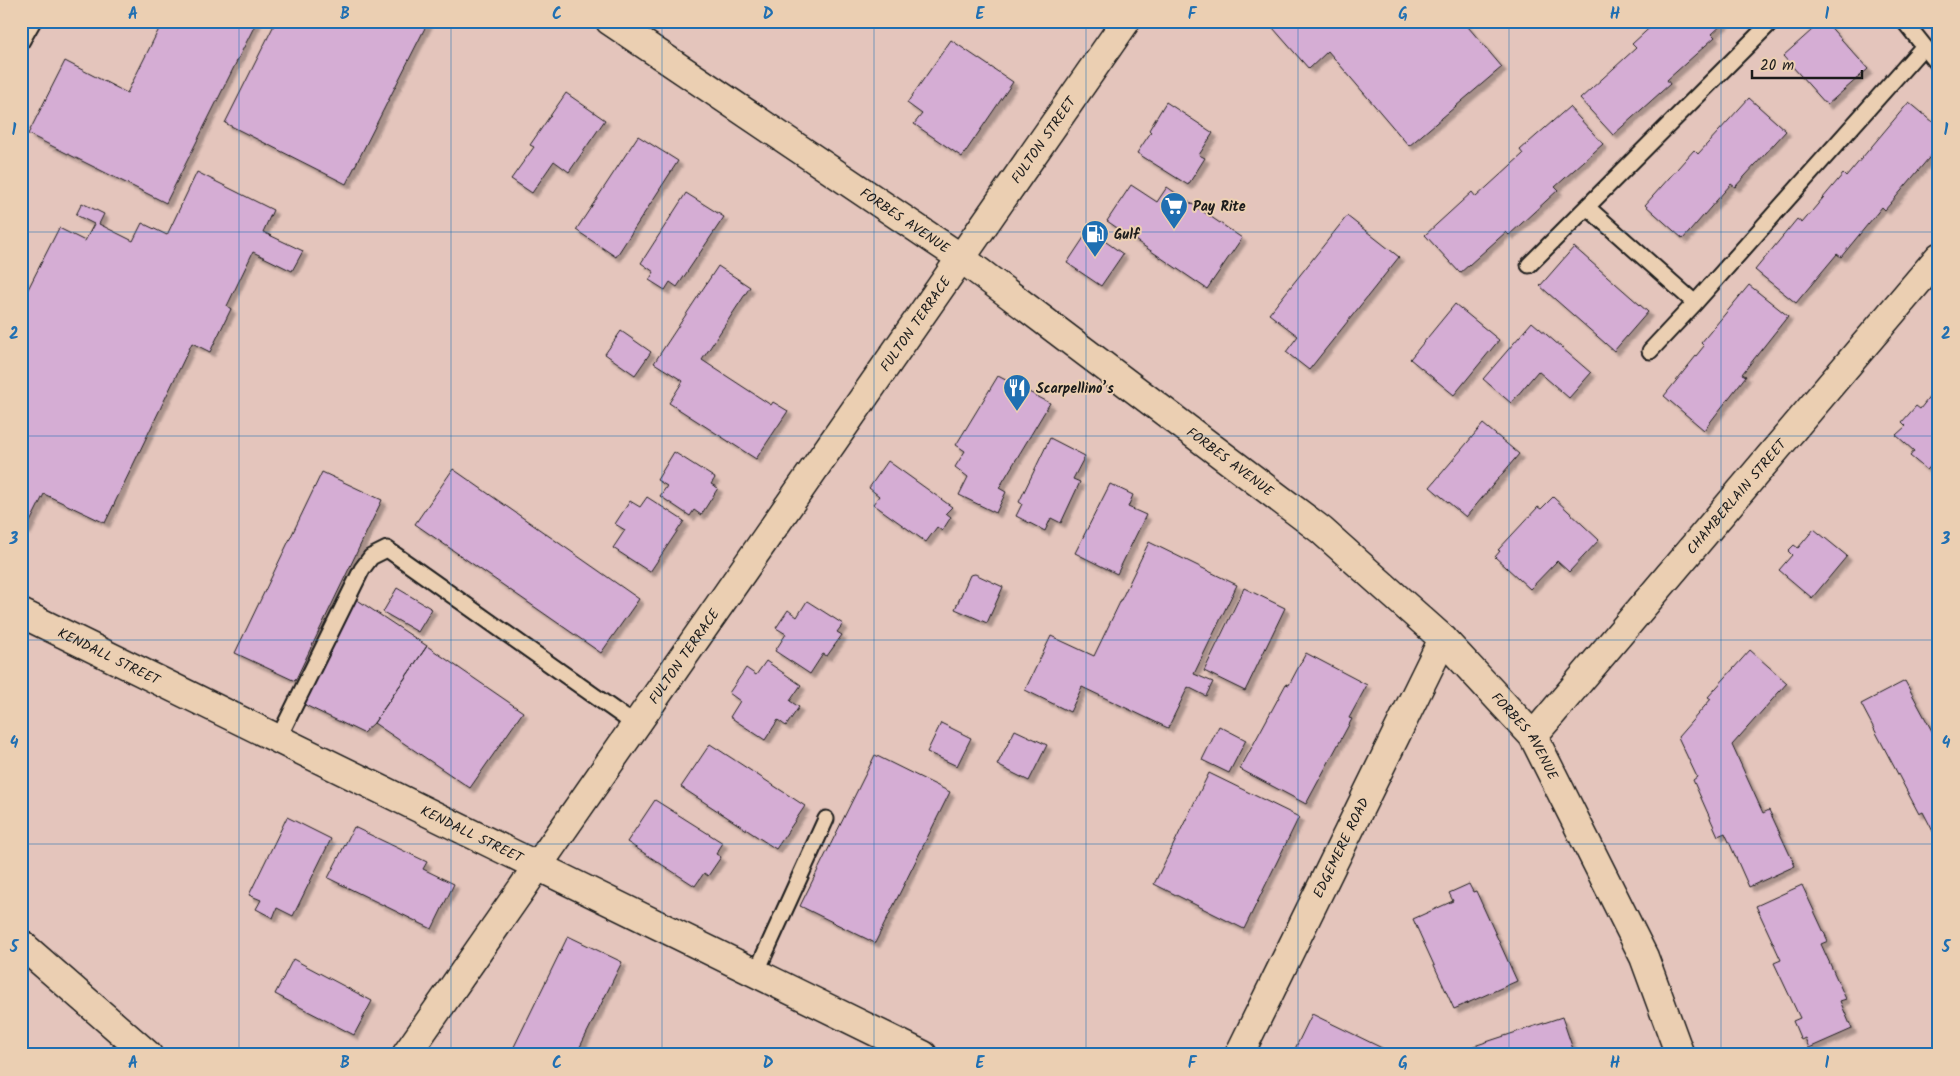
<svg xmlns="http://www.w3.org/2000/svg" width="1960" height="1076" viewBox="0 0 1960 1076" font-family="Kalam,sans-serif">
	<defs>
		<filter id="shadow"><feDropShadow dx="4.5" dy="4.5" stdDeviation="1" flood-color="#0004"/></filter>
	</defs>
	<rect width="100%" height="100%" fill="#e4c5bc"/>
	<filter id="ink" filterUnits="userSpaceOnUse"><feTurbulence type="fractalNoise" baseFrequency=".02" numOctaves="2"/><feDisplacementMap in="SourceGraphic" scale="10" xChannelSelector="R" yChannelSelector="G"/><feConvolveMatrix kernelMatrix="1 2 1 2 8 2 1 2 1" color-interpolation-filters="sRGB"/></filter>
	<g filter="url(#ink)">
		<!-- building -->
		<path fill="#d5add4" stroke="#1c1c1c" filter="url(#shadow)" d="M163,21h94l-91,182 -138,-69 37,-73 62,32z
			M276,21l152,1 -82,162 -121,-61z
			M1281,21h182l39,46 -93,79 -81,-95 -19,18 -36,-41z
			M1657,21h69l-14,13 3,3 -48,43 3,4 -57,51 -33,-36 56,-51 -4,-4z
			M1822,21h3l43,48 -41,36 -44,-49z
			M951,40l62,42 -51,75 -48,-33 8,-10 -15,-11z
			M566,93l39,27 -36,52 -15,-11 -22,32 -21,-14 23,-32 -4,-2z
			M1749,98l37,33 -51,56 -4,-3 -48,55 -38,-34 49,-55 4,4z
			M1166,102l47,31 -14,22 6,3 -17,27 -51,-32 14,-21 -2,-2z
			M1909,102l30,25v19l-54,64 -3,-3 -41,50 -4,-3 -41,49 -41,-33 42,-51 5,4 41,-49 3,3z
			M1569,107l34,37 -48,43 3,3 -49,45 -3,-3 -46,41 -35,-38 47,-43 4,5 47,-43 -3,-4z
			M638,136l40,25 -62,96 -40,-27z
			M197,172l76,38 -10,22 40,19 -11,20 -39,-19 -26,54 4,3 -21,43 -18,-9 -87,180 -61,-29 -18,36 -5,-2v-225l38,-75 26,13 9,-17 -18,-9 6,-12 22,11 -5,10 34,17 9,-18 25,12z
			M1131,185l26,17 10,-15 75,51 -35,51 -100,-68z
			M686,193l38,24 -47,70 -7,-5 -5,8 -16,-10 5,-8 -13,-9z
			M1347,216l52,41 -90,113 -23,-18 12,-16 -29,-22z
			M1089,230l34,24 -22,32 -34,-23z
			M1574,247l74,65 -34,39 -74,-65z
			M718,266l32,21 -48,73 69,45 2,-3 15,9 -32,48 -87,-56 14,-22 -29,-18z
			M1749,285l39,31 -46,58 4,2 -42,54 -40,-34 40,-50 -3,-3z
			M1455,304l44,36 -45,55 -44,-36z
			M1532,322l59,51 -22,25 -31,-27 -27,32 -28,-24z
			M621,331l30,21 -16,23 -30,-21z
			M998,376l52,27 -51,85 7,4 -10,21 -37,-18 9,-18 -13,-10 10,-16 -9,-6z
			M1931,395l8,7v55l-12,13 -17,-14 4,-5 -18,-16 10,-9 -4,-4 14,-16 4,3z
			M1483,424l36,30 -53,63 -36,-30z
			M1050,438l35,18 -12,23 7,3 -19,41 -10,-5 -6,13 -29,-15 6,-12 -3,-2z
			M674,452l41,26 -4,6 7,4 -17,27 -7,-5 -4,6 -30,-20 7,-10 -10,-6z
			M888,461l64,46 -6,6 5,4 -9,14 -5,-4 -11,15 -53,-38 6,-8 -10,-8z
			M453,469l186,130 -38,54 -186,-129z
			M322,472l60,28 -87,181 -60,-28z
			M1110,484l23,11 -5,12 18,8 -29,59 -42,-21z
			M647,497l37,24 -34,51 -37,-24 12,-18 -10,-6 15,-23 10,6z
			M1553,497l46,43 -30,32 -12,-11 -27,28 -35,-32 5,-6 -2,-1 40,-43 3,2z
			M1814,529l33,27 -35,42 -33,-28 13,-15 -4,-4 6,-6 4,3z
			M1149,542l88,43 -43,89 19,8 -7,14 -18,-9 -20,41 -86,-41 -12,25 -45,-22 26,-54 43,20z
			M975,574l28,13 -16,36 -32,-14 15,-34z
			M397,588l35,21 -14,23 -35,-20z
			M1244,588l41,20 -40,83 -41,-20z
			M356,599l71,47 -53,77 -11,10 -60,-29z
			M807,601l36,23 -6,8 5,3 -15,21 -4,-2 -13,20 -35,-23 11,-17 -10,-6 12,-18 9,7z
			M427,646l96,66 -53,76 -96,-65z
			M1750,650l37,33 -55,62 31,68 6,-3 26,56 -46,21 -24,-54 -7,3 -25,-56 4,-3 -19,-40 33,-38 -3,-2z
			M1306,653l61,32 -18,33 3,1 -46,85 -66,-35 46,-85 3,1z
			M766,661l35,24 -11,16 9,6 -13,19 -8,-6 -13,20 -35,-23 10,-16 -11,-8 17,-25 10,7z
			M1905,681l34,63v99l-16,-31 -4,2 -58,-110z
			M941,723l30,15 -14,28 -30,-14z
			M1219,726l27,14 -17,33 -27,-13z
			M1015,730l32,15 -18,36 -32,-16z
			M710,744l95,62 -29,43 -95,-62z
			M875,755l75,37 -75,151 -75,-37z
			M1209,773l90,44 -55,112 -90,-45z
			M655,800l68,43 -7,11 5,3 -13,19 -4,-3 -9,13 -68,-44z
			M287,817l44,22 -38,77 -16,-8 -4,10 -17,-9 5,-9 -12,-5z
			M354,827l73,35 -4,7 31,15 -22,45 -104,-51z
			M1469,884l4,8 3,-1 41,90 -63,28 -41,-90 40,-18 -4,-8z
			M1802,885l26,56 -7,3 25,55 -6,2 12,28 -43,19 -4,-10 -4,2 -8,-19 7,-3 -26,-55 7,-3 -25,-54z
			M568,936l54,26 -46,93h-66z
			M293,959l79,42 -18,34 -79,-41z
			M1312,1014l72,35 -3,6h-89z
			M1562,1017l13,38h-104l-3,-7z"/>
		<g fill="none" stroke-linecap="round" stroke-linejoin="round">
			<defs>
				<path id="service" d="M1904,21l35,44
					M21,42l12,-21
					M1587,207l108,96
					M1529,265l243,-244
					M1650,351l45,-48 229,-257
					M278,739l84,-170 9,-12 16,-8 250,177
					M756,973l70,-154"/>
				<g id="minor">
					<path id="s1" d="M21,613l902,442"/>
					<path id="s2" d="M1533,736l406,-479"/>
					<path id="s3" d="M1239,1055l204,-416"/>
				</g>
				<g id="tertiary">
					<path id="s4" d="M406,1055l720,-1034"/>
				</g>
				<g id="primary">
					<path id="s5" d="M610,21l351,237 360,272 122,109 90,97 111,221 36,98"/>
				</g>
				<path id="motorway" d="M21,944l127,111"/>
			</defs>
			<!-- service casing -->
			<use href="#service" stroke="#1c1c1c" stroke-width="19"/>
			<!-- minor casing -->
			<use href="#minor" stroke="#1c1c1c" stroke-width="31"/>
			<!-- tertiary casing -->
			<use href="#tertiary" stroke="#1c1c1c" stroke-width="31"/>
			<!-- primary casing -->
			<use href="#primary" stroke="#1c1c1c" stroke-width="31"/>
			<!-- motorway casing -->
			<use href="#motorway" stroke="#1c1c1c" stroke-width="31"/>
			<!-- service -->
			<use href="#service" stroke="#ebcfb2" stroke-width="15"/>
			<!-- minor -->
			<use href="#minor" stroke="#ebcfb2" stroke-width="28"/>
			<!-- tertiary -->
			<use href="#tertiary" stroke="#ebcfb2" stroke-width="28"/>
			<!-- primary -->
			<use href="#primary" stroke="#ebcfb2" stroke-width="28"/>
			<!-- motorway -->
			<use href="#motorway" stroke="#ebcfb2" stroke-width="28"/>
		</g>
	</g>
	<!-- grid -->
	<path fill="none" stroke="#1f6fb2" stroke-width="1" stroke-opacity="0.55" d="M239,21v1034M451,21v1034M662,21v1034M874,21v1034M1086,21v1034M1298,21v1034M1509,21v1034M1721,21v1034M21,232h1918M21,436h1918M21,640h1918M21,844h1918"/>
	<!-- icons -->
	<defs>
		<symbol id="supermarket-pin" viewBox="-11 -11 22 30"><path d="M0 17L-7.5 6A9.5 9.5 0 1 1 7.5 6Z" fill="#1f6fb2" stroke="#ebcfb2"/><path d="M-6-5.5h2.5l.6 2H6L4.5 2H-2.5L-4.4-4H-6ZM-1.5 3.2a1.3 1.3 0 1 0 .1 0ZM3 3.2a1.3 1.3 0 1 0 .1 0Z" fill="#fff"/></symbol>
		<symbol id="fuel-pin" viewBox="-11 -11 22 30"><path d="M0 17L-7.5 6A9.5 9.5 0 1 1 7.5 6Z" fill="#1f6fb2" stroke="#ebcfb2"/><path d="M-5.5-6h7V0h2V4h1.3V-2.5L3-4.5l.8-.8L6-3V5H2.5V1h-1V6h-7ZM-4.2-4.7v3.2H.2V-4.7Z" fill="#fff"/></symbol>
		<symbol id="restaurant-pin" viewBox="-11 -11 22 30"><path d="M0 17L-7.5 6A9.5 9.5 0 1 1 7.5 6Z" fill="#1f6fb2" stroke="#ebcfb2"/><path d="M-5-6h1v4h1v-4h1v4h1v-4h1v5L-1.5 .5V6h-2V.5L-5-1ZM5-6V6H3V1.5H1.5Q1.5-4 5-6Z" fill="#fff"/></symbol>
	</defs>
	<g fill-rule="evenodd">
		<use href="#supermarket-pin" x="1158" y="190" width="32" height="43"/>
		<use href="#fuel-pin" x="1079" y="218" width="32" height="43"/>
		<use href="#restaurant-pin" x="1001" y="372" width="32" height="43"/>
	</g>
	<g text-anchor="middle" stroke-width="4" stroke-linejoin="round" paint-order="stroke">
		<!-- street labels -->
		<g font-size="14" fill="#1c1c1c" stroke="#ebcfb2">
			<text dy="5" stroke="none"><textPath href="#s4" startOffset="1115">FULTON STREET</textPath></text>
			<text dy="5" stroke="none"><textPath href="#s5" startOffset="356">FORBES AVENUE</textPath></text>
			<text dy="5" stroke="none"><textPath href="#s4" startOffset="891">FULTON TERRACE</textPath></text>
			<text dy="5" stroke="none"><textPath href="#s5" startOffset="761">FORBES AVENUE</textPath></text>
			<text dy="5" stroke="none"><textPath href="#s2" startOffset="314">CHAMBERLAIN STREET</textPath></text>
			<text dy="5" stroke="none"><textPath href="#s1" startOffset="98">KENDALL STREET</textPath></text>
			<text dy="5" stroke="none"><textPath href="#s4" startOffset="486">FULTON TERRACE</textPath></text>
			<text dy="5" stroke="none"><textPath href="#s5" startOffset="1166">FORBES AVENUE</textPath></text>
			<text dy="5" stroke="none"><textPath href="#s1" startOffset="502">KENDALL STREET</textPath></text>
			<text dy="5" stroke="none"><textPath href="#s3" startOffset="231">EDGEMERE ROAD</textPath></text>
		</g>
		<!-- poi labels -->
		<g font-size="14" font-weight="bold" fill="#1c1c1c" stroke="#ebcfb2" text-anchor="start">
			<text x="1193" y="211">Pay Rite</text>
			<text x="1114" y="239">Gulf</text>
			<text x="1036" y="393">Scarpellino’s</text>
		</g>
	</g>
	<!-- margin -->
	<rect width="1960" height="1076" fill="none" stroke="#ebcfb2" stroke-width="55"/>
	<!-- scale -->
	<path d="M1752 70v8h110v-8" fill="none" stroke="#1c1c1c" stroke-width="2.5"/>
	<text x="1760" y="70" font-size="15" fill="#1c1c1c" stroke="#ebcfb2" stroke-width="4" paint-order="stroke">20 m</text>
	<rect x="28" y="28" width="1904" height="1020" fill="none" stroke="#1f6fb2" stroke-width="2"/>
	<g font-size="16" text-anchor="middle" font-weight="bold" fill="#1f6fb2">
		<text x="133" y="19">A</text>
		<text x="345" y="19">B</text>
		<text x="557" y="19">C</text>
		<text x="768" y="19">D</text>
		<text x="980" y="19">E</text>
		<text x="1192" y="19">F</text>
		<text x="1403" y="19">G</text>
		<text x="1615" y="19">H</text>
		<text x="1827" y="19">I</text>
		<text x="14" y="135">1</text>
		<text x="1946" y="135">1</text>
		<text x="14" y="339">2</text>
		<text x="1946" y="339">2</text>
		<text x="14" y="544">3</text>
		<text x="1946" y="544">3</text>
		<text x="14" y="748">4</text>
		<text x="1946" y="748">4</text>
		<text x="14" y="952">5</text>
		<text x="1946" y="952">5</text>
		<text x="133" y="1068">A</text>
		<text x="345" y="1068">B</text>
		<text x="557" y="1068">C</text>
		<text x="768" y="1068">D</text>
		<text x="980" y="1068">E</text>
		<text x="1192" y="1068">F</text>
		<text x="1403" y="1068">G</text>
		<text x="1615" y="1068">H</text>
		<text x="1827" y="1068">I</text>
	</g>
</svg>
